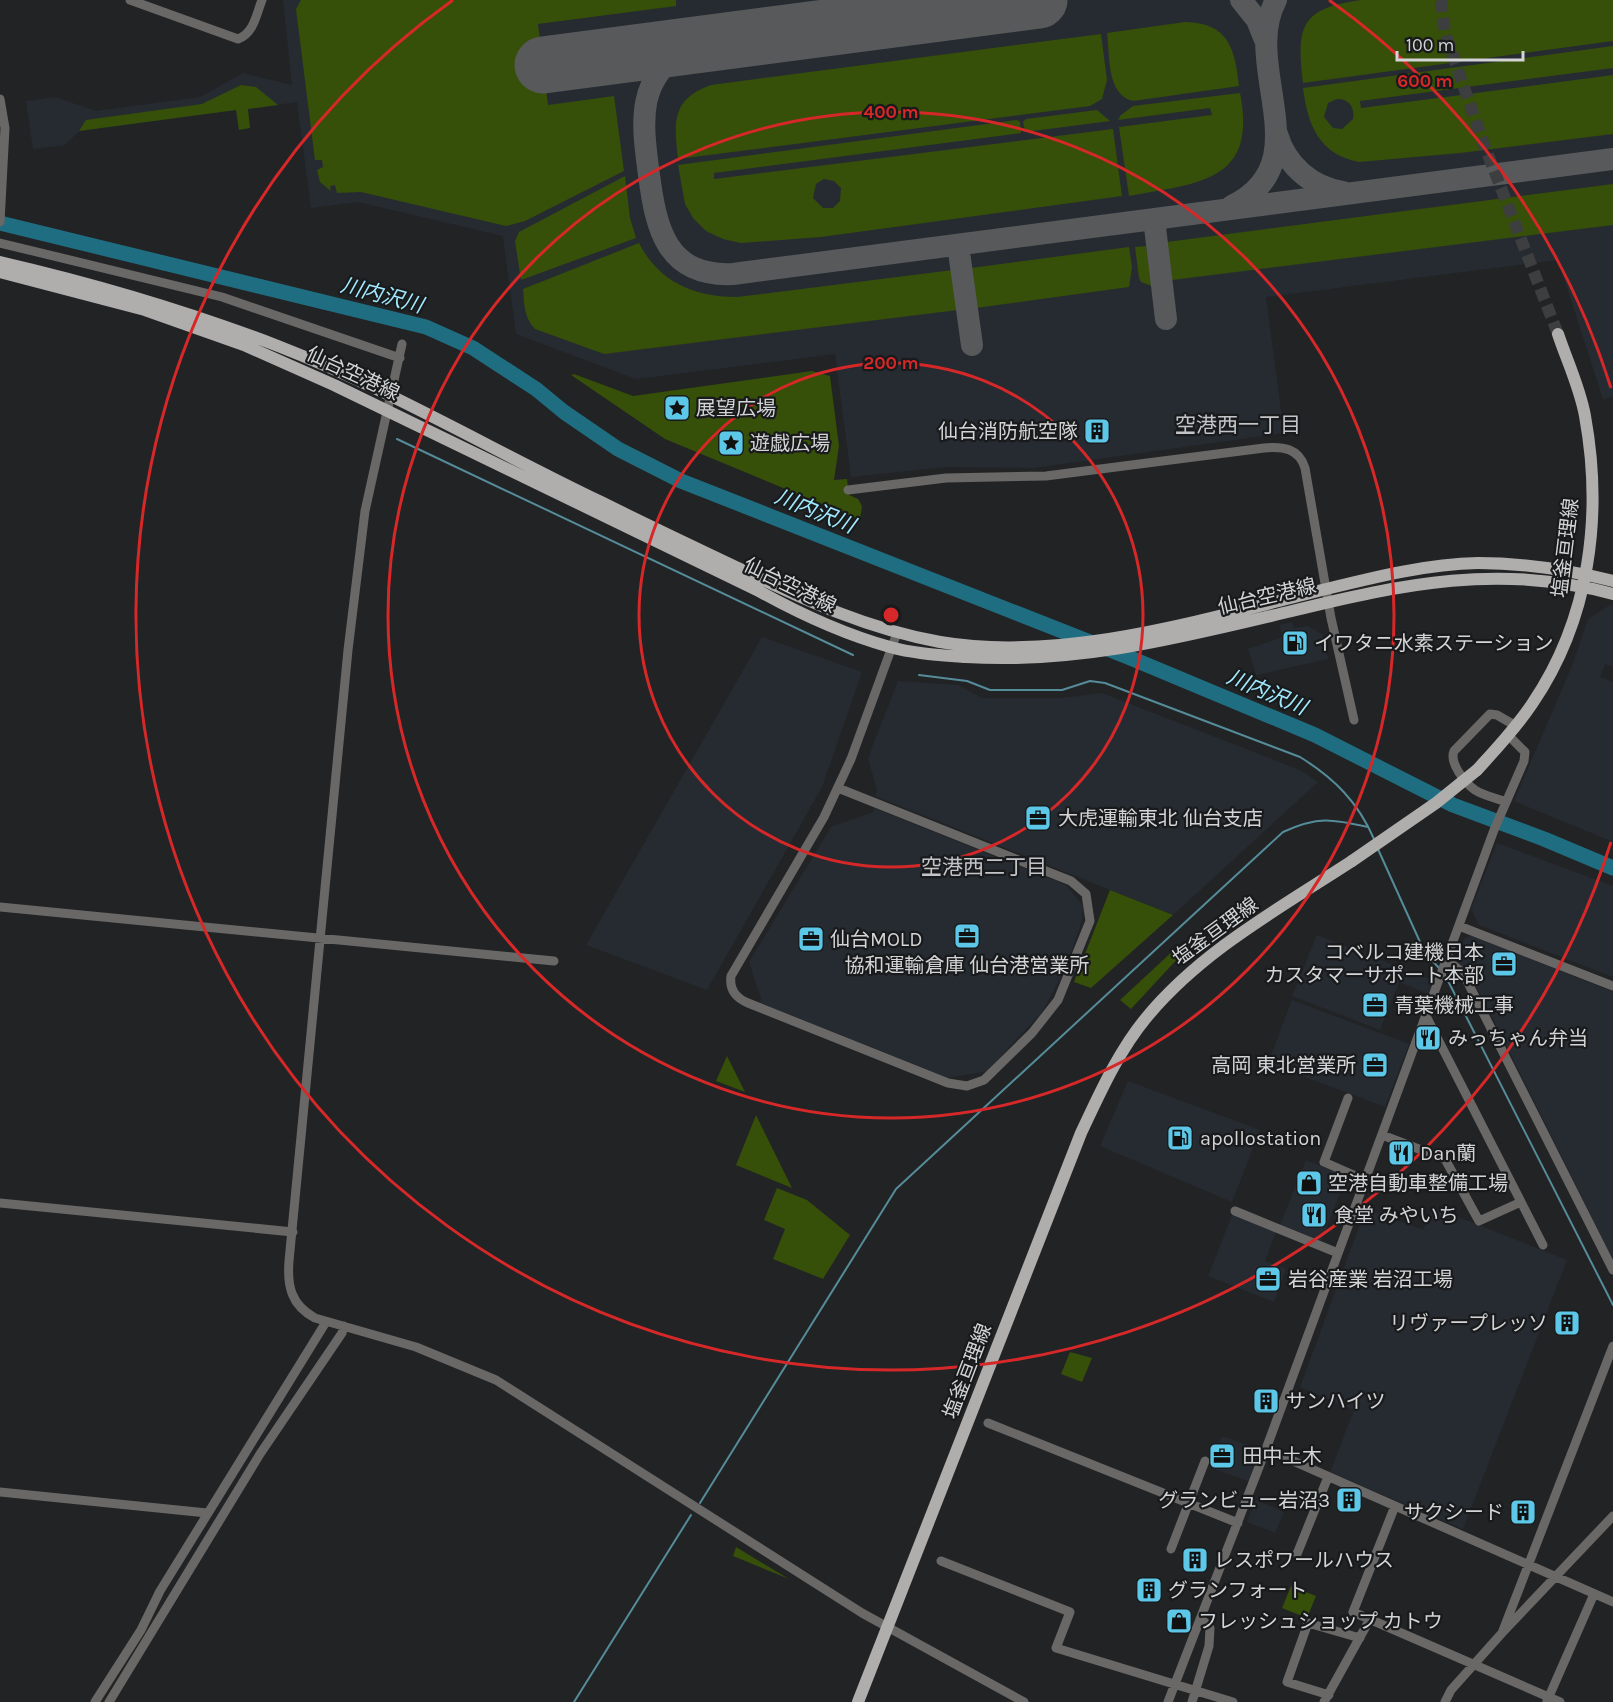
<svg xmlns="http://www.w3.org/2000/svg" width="1613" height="1702" viewBox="0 0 1613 1702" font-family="Karla,'Noto Sans JP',sans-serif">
	<rect width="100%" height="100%" fill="#222325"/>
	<!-- built -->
	<path fill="#262b32" d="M283,0h1330v397l-10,2 -45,-139 -292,37 18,136 -250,35 -88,-1 -95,10 -16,-123 -199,25 -120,-45 -13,-98 -145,-34 -47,6 -14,-106 -49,7 2,19 -11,2 -3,-20 -157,21 -14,14 -32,4 -7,-48 29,-4 41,14 104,-14 43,-24 49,12z
		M1610,605l3,1v61l-8,-3 -5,13 13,5v160l-99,-41 58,-135 16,-47z
		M1292,622l2,6 14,-2 14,8 6,25 -72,16 -8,-26 35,-12 -4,-12z
		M762,637l100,35 -40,115 -115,203 -121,-45z
		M898,681l60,4 24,13h79l41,-5 198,77 18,12 -145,133 -298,-119 2,-5 -9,-33z
		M874,808l192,77 17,21 -1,15 -17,49 -23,42 -55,59 -39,7 -188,-75 1,-5 -12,-36 82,-135 42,-15z
		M1497,843l116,43v91l-134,-52 -8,-16z
		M1317,935l112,44 3,5 -4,10 -29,-12 -19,48 -88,-34z
		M1472,935l141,57v268l-129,-259 -15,-28 -14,-12 9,-22z
		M1292,1000l117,44 -24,63 -117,-44z
		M1128,1081l132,49 -28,72 -132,-56z
		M1306,1160l41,16 -26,65 -41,-16z
		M1433,1207l134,53 -104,269 -133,-57 24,-62 -54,-23 66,-179 57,22z
		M1233,1213l44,17 -12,31 21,8 -12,33 -66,-26z
		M1222,1436l39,14 -11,32 -40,-15z
		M1256,1500l28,12 -9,21 -28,-11z"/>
	<!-- green -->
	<path fill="#364f09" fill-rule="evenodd" d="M301,0h375v6l-138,18 10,81 66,-9 10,75 -99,50 -19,5 -145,-34 -24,1 -2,-8 -5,1 1,5 -11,-9 -3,-12 6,-3 -1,-7h-7l-19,-151z
		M1361,0h252v41l-310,42c-7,-57 -2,-75 58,-83z
		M1185,22c44,1 50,27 54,64l-106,15c-27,-6 -23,-47 -26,-68z
		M1101,34l6,46 -5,19 -12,7 -412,53c-4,-36 -7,-60 33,-74z
		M1613,46v22l-253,33 1,7 252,-33v59l-153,19 -101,9c-40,-8 -51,-36 -56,-74zM1337,99c12,0 18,8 16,20l-11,10 -9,-1 -9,-11 4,-14z
		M241,85l15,2 22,18 -30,4 2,19 -11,2 -3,-20 -157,21 7,-11 116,-16z
		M1240,93c18,90 -43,90 -111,103l-10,-69 93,-12 -2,-7 -92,12 3,-5 12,-9z
		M1097,110l13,11 -85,11 -2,-10 3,-3z
		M1017,120l3,2 1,11 -307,40v6l399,-50 9,67 -301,41 -80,6 -18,-4 -17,-8 -13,-13 -8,-14 -7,-39zM824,179l10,2 7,7 -1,13 -7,7h-10l-10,-10 3,-14z
		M625,176l5,42 6,20 -115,42 -6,-39 4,-9z
		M1613,184v41l-441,55 -5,-38z
		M639,243c20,39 55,54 98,54l216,-27 5,40 -354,44 -69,-25c-11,-11 -11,-26 -12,-40z
		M1146,246l6,40 -11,-4 -2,-4 -4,-31z
		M1129,247l3,20 -3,20 -153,21 -5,-40z
		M812,371l18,5 9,70 -5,34 13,-1 2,16 9,4 4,7 -2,14 -195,-81 -94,-64 3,-1 59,22z
		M1110,890l63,25 -82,73 -17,-6z
		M1175,949l6,6 -50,54 -11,-9z
		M727,1056l18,36 -29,-11z
		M756,1115l36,73 -56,-23z
		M777,1188l30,12 43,35 -27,44 -50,-20 12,-30 -21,-9z
		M1070,1352l22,6 -10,24 -21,-8z
		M736,1547l53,32 -56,-23z
		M1291,1586l25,10 -9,22 -25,-10z"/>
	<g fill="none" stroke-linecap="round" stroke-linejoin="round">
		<!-- stream -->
		<path stroke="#558c9a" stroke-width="2" d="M397,439l456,216
			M919,675l48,6 23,9h72l28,-9 15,2 195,74c34,21 58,45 74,82
			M1377,847l48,106 15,16
			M1444,973l169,332
			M700,1503l196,-314 387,-357c35,-16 49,-13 85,-5
			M574,1702l117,-187"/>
		<!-- river -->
		<path stroke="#1f6d80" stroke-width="15" d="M0,223l426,104 47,21 63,41 28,23 54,37 63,32 447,176 187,78 138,70 91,34 69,29"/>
		<!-- taxiway -->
		<path stroke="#58595a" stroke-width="22" d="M1241,0l16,20 8,20
			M689,46c-54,32 -47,76 -40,129 7,53 17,102 84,99l880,-115
			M1277,134c9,31 34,53 66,58
			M1232,206c90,-44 8,-140 44,-206
			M1154,219l12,100
			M958,245l14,100"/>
		<!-- runway -->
		<path stroke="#58595a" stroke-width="57" d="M543,65l496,-65"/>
		<!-- major-tunnel -->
		<path stroke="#3d3e3f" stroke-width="12" stroke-dasharray="12 6" stroke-linecap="butt" d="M1441,0l4,33 38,109 75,192"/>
		<!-- minor -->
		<path stroke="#696867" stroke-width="9" d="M130,0l108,39c16,-6 18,-24 24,-39
			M0,99l5,29 -5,94
			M0,243l222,54 178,61
			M402,344l-37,167 -17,139 -59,611c-2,25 2,44 26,57l101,29 80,33 366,233 162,89
			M848,490l98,-12 100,-2 218,-28c18,-2 35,0 41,20l26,150 23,102
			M838,788l233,93 15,13 4,27 -32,79 -26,33 -48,47 -17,6 -19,-3 -200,-80c-12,-5 -19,-13 -17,-27l93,-159 27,-58 46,-126
			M1506,802c-9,-4 -22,-6 -31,-12 -10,-7 -26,-27 -21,-39l36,-37 7,1 19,11
			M0,907l554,54
			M1459,926l154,60
			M1447,960l16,13 150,297
			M1426,1016l117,229
			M1348,1098l-24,64 41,18
			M1382,1135l63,24 34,62 42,-19
			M0,1203l293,29
			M1235,1211l103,42
			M988,1423l250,100
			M1266,1449l347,153
			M0,1492l207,21
			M1395,1506l-42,106 207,90
			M1171,1549l34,-88
			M1297,1554l31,-77
			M941,1561l129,51 -14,36 177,54
			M1502,1633l111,-287
			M1329,1695l-42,-13 21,-59 52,15
			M1547,1701l47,-107
			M95,1702l46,-72 19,-39 166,-269
			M109,1702l151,-248 82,-121 2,-7
			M1168,1702l98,-253 228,-619 30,-69 1,-9 -17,-17
			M1192,1702l17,-56 1,-18 -9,-10
			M1324,1702l46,-83
			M1445,1702l6,-12 51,-57 111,-117"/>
		<!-- major -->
		<path stroke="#b0adad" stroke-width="12" d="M0,262c95,22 187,49 278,84 111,43 216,105 323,156 46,23 93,45 139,67 65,31 128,60 200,73 124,21 265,-23 386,-53 49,-12 101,-25 152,-26 45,0 91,7 135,18
			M0,272l145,38 99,35 90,40 423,205c43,24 86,44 133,57 25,7 51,8 76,10 114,7 216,-20 326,-46 110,-27 209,-48 321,-17
			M1477,770c19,-21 39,-42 55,-66 58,-85 71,-189 53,-288 -5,-28 -18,-55 -27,-82
			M858,1702l223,-569c19,-40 37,-81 65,-115 55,-67 134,-110 206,-157"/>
		<!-- major-bridge -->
		<path stroke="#b0adad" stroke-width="12" d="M1352,861l84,-58 41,-33"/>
	</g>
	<!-- distance rings -->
	<g fill="none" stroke="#d62828" stroke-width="3">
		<circle cx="891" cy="615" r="252"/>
		<circle cx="891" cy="615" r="503"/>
		<path d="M1611 842A755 755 0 1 1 453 0M1329 0A755 755 0 0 1 1611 388"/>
	</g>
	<!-- icons -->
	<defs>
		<symbol id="sight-square" viewBox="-11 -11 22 22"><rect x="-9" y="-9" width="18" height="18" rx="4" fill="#5dc7e8" stroke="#181a1b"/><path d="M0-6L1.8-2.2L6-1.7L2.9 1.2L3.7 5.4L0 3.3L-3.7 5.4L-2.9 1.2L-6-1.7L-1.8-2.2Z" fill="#111"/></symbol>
		<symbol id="building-square" viewBox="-11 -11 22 22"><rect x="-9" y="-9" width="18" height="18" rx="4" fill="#5dc7e8" stroke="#181a1b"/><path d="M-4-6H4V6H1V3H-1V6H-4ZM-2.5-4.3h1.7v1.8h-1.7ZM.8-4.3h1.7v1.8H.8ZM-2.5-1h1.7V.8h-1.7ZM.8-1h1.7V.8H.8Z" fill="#111"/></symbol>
		<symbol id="fuel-square" viewBox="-11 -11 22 22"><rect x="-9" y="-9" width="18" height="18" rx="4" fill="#5dc7e8" stroke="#181a1b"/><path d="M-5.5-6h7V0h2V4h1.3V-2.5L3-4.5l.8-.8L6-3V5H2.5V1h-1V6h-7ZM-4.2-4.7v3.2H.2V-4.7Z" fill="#111"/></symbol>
		<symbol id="office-square" viewBox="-11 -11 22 22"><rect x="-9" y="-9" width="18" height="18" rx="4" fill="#5dc7e8" stroke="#181a1b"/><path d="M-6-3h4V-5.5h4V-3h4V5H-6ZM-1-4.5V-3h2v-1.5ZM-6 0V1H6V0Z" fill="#111"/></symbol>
		<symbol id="restaurant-square" viewBox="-11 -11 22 22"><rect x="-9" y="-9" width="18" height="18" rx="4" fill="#5dc7e8" stroke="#181a1b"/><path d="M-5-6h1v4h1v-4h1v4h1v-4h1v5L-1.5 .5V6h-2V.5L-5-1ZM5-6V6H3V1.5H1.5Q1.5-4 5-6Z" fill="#111"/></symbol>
		<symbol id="shop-square" viewBox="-11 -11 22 22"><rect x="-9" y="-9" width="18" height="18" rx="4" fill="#5dc7e8" stroke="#181a1b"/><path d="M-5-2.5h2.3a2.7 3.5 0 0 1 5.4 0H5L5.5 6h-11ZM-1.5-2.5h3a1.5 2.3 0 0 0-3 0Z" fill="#111"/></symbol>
	</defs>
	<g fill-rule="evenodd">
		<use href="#sight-square" x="662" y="393" width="30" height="30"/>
		<use href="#building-square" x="1082" y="416" width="30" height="30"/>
		<use href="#sight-square" x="716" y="428" width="30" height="30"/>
		<use href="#fuel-square" x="1280" y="628" width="30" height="30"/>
		<use href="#office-square" x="1023" y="803" width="30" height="30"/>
		<use href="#office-square" x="952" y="921" width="30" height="30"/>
		<use href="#office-square" x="796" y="924" width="30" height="30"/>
		<use href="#office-square" x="1489" y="949" width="30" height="30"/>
		<use href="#office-square" x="1360" y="990" width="30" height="30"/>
		<use href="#restaurant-square" x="1413" y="1023" width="30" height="30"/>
		<use href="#office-square" x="1360" y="1050" width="30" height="30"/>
		<use href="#fuel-square" x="1165" y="1123" width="30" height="30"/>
		<use href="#restaurant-square" x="1386" y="1138" width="30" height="30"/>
		<use href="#shop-square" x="1294" y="1168" width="30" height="30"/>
		<use href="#restaurant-square" x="1299" y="1200" width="30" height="30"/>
		<use href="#office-square" x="1253" y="1264" width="30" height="30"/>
		<use href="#building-square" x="1552" y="1308" width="30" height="30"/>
		<use href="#building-square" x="1251" y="1386" width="30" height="30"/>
		<use href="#office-square" x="1207" y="1441" width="30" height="30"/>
		<use href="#building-square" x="1334" y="1485" width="30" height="30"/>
		<use href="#building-square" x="1508" y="1497" width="30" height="30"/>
		<use href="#building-square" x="1180" y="1545" width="30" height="30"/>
		<use href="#building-square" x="1134" y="1575" width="30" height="30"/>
		<use href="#shop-square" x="1164" y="1606" width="30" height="30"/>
	</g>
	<g text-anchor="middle" stroke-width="4.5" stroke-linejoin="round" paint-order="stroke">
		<!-- street labels -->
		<g font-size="20" fill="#d3d4d5" stroke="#181a1b">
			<text transform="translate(353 373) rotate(25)" y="7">仙台空港線</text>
			<text transform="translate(1565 548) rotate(-83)" y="7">塩釜亘理線</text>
			<text transform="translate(790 585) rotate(26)" y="7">仙台空港線</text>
			<text transform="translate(1267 596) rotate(-13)" y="7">仙台空港線</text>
			<text transform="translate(1215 931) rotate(-36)" y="7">塩釜亘理線</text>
			<text transform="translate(967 1371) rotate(-69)" y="7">塩釜亘理線</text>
		</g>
		<!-- poi labels -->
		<g font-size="20" fill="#d3d4d5" stroke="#181a1b" text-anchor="start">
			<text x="696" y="415">展望広場</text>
			<text x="1078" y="438" text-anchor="end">仙台消防航空隊</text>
			<text x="750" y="450">遊戯広場</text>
			<text x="1314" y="650">イワタニ水素ステーション</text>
			<text x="1058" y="825">大虎運輸東北 仙台支店</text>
			<text x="830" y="946">仙台MOLD</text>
			<text x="1484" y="959" text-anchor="end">コベルコ建機日本<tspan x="1484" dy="23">カスタマーサポート本部</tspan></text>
			<text x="967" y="972" text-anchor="middle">協和運輸倉庫 仙台港営業所</text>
			<text x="1394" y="1012">青葉機械工事</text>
			<text x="1448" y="1045">みっちゃん弁当</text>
			<text x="1356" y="1072" text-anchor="end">高岡 東北営業所</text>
			<text x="1200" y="1145">apollostation</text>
			<text x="1420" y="1160">Dan蘭</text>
			<text x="1328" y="1190">空港自動車整備工場</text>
			<text x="1334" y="1222">食堂 みやいち</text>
			<text x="1288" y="1286">岩谷産業 岩沼工場</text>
			<text x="1548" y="1330" text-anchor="end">リヴァープレッソ</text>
			<text x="1286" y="1408">サンハイツ</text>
			<text x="1242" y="1463">田中土木</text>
			<text x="1330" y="1507" text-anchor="end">グランビュー岩沼3</text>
			<text x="1504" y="1519" text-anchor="end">サクシード</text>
			<text x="1214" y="1567">レスポワールハウス</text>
			<text x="1168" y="1597">グランフォート</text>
			<text x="1198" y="1628">フレッシュショップ カトウ</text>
		</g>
		<!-- water labels -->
		<g font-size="21" font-style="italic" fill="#a1e9fe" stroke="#181a1b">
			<text transform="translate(382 295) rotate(15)" y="7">川内沢川</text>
			<text transform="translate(815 511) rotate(22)" y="7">川内沢川</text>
			<text transform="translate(1267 692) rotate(23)" y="7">川内沢川</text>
		</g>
		<!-- neighbourhood labels -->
		<g font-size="21" fill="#c2c4c7" stroke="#181a1b">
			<text x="1238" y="432">空港西一丁目</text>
			<text x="984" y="874">空港西二丁目</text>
		</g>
	</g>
	<circle cx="891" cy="615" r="9" fill="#d62828" stroke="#181a1b" stroke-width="3"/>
	<g font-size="18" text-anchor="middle" font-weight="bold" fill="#d62828" stroke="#181a1b" stroke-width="4.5" stroke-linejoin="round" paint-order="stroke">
		<text x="1425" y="87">600 m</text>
		<text x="891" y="118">400 m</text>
		<text x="891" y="369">200 m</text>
	</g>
	<!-- scale -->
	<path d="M1397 51v9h126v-9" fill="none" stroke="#d3d4d5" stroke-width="3"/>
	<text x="1406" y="51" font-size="18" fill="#d3d4d5" stroke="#181a1b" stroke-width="4.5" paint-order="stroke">100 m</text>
</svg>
